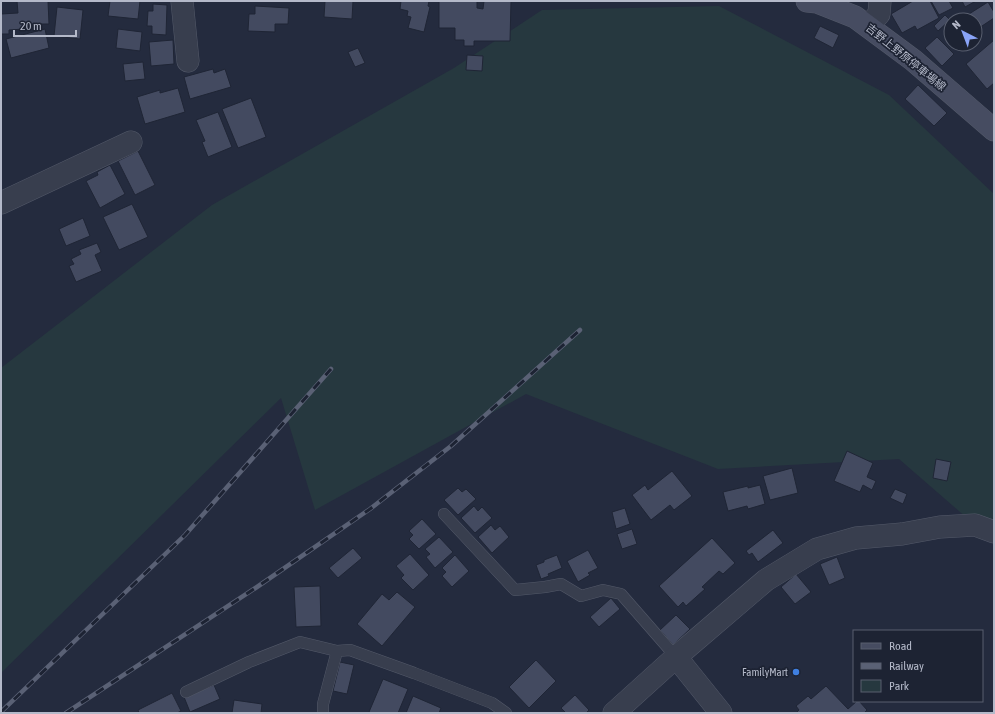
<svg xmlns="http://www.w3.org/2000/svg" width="995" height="714" viewBox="0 0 995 714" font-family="'Asap Condensed','Noto Sans JP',sans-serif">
	<rect width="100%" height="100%" fill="#242b3e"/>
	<!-- green -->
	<path fill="#26383f" d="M719,6l170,89 105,99v338l-19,-7 -76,-66 -181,10 -192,-75 -211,116 -34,-112 -280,275v-305l211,-163 242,-137 88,-58z"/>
	<!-- building -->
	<path fill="#434a60" stroke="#1f2535" d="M17,1h31l1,23h-25v5l-15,1v4h-8v-20l17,-1z
		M110,1h30l-2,18 -30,-3z
		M325,1h28l-1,18 -28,-2z
		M401,1h28l-1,5 2,1 -6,25 -16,-4 3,-11 -4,-1 1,-5 -8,-2z
		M439,1h38v7l6,1 1,-8h27l-1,40h-36v5h-10v-6h-9v-12h-16z
		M913,1h17l9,17 -22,12 -2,-4 -13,7 -11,-19z
		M931,1h18l4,7 -14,7z
		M962,1h14l-11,6z
		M988,2l6,10v6l-15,10 -4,-5v-3h-2l-4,-6z
		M153,4l14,1 -1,30 -14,-1v-8h-5l1,-15h5z
		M255,6l34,2 -1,16h-13v8l-27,-1 1,-17h6z
		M57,7l26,3 -3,29 -26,-3z
		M945,15l5,5 -12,11 -4,-5z
		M820,26l19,9 -6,13 -19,-10z
		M951,28v15l-7,-8z
		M45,29l4,19 -38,10 -5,-19z
		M118,29l24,3 -2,19 -24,-3z
		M937,37l17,17 -12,12 -17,-18z
		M173,40l1,24 -23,2 -2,-24z
		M994,40v43l-7,6 -21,-25z
		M358,48l7,15 -10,4 -7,-15z
		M467,55l16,1 -1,15 -16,-1z
		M143,62l2,17 -20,2 -2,-17z
		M213,69l1,4 11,-4 6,18 -41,12 -6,-22z
		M918,85l29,28 -13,13 -29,-27z
		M178,88l7,24 -40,12 -8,-27 23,-7v3z
		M251,98l15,39 -28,11 -16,-39z
		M218,112l14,35 -24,10 -6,-15 3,-1 -9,-21z
		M138,151l17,34 -20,10 -17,-34z
		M110,165l15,29 -25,14 -14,-27 12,-6 -1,-3z
		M132,204l16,33 -29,13 -16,-33z
		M83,218l7,18 -24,10 -7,-17z
		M97,243l4,9 -6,3 7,16 -26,11 -7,-16 5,-2 -3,-5 10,-5 -2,-4z
		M847,451l26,12 -6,14 9,4 -4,9 -9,-5 -3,7 -26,-11z
		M936,459l15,3 -4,19 -14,-3z
		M792,468l6,25 -28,7 -7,-24z
		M672,471l20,25 -18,14 -4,-5 -19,15 -19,-25 13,-10 3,5z
		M760,485l5,19 -17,5 -1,-3 -19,5 -5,-19 25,-6v2z
		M458,488l4,4 4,-3 10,10 -18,16 -14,-15z
		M895,489l12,5 -4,10 -13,-6z
		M474,506l4,5 4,-4 10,11 -17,15 -14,-15z
		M625,508l5,16 -14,5 -4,-17z
		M422,519l14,15 -17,15 -10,-10 4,-4 -4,-4z
		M491,525l4,5 5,-4 9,11 -17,16 -14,-16z
		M632,529l5,15 -15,5 -5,-15z
		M773,530l10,13 -25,19 -6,-9 -3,2 -3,-4z
		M439,537l14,15 -18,16 -9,-11 4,-3 -5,-5z
		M712,538l23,25 -12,11 -4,-3 -17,16 3,2 -19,17 -3,-4 -5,5 -19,-21z
		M353,548l9,10 -24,20 -9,-10z
		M588,550l10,18 -10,5 2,2 -12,7 -11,-21z
		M410,554l19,21 -16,15 -12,-12 3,-3 -8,-9z
		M455,555l14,16 -17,16 -10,-11 4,-4 -4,-4z
		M557,555l5,13 -14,6 1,2 -8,3 -5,-14 8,-3v-2z
		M837,557l8,21 -16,7 -9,-21z
		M796,574l15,18 -16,12 -14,-17z
		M320,586l1,40 -25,1 -2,-40z
		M397,592l18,15 -33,39 -25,-22 25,-30 7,6z
		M611,598l9,11 -21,18 -9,-10z
		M676,615l14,14 -17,16 -13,-15z
		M536,660l20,21 -27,27 -20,-21z
		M340,662l14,3 -7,29 -14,-3z
		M383,679l25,10 -10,24h-26l-3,-1z
		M214,685l6,14 -30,13 -6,-15z
		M826,686l22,23 9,-8h2l8,9 -3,3h-68l3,-3 -3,-4 12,-10 3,3z
		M172,693l9,18 -4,2h-38l-1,-3z
		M575,695l14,15 -3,3h-20l-5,-5z
		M413,696l28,12 -2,5h-33z
		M234,700l28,4 -1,9h-29z"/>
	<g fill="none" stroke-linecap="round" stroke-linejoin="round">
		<defs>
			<path id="lane" d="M444,514l71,76 30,-3 16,-3 20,12 22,-6 18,4 55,63
				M186,692l63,-30 51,-20 37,9 13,-1 64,23 78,30 14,10
				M323,713v-9l14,-53"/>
			<path id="street" d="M182,1l6,60
				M868,26l11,-12 1,-13
				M1,203l130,-61
				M676,657l45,56
				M614,713l62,-56 90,-77 51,-31 39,-11 46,-4 38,-7 35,-2 19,7"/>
			<path id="secondary" d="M807,1l10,1 38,15 58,43 81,70"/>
		</defs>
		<!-- lane casing -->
		<use href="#lane" stroke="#535969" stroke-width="12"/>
		<!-- street casing -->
		<use href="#street" stroke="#535969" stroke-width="23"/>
		<!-- secondary casing -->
		<use href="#secondary" stroke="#535969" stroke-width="23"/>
		<!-- lane -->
		<use href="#lane" stroke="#383e4e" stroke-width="11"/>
		<!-- street -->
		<use href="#street" stroke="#383e4e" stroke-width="22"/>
		<!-- secondary -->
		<use href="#secondary" stroke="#464c61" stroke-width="22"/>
		<defs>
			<path id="rail" d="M1,712l184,-177 146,-166
				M66,713l191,-126 113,-78 81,-63 129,-116"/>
		</defs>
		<!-- rail casing -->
		<use href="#rail" stroke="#5a6175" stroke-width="4.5"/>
		<!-- rail -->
		<use href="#rail" stroke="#1d2333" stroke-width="3" stroke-dasharray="9" stroke-linecap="butt"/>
	</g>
	<!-- markers -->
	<circle fill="#3f7fe0" stroke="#1d2333" stroke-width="1.5" cx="796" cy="672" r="4"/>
	<g text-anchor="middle" stroke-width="3.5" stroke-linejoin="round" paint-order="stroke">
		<!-- street labels -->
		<g font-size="11" fill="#b4b9c9" stroke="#1d2333">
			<text transform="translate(906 57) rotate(39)" y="4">吉野上野原停車場線</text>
		</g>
		<!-- poi labels -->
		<g font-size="11" fill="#b4b9c9" stroke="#1d2333" text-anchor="end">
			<text x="788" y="676">FamilyMart</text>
		</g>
	</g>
	<!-- border -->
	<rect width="995" height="714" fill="none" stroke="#b4b9c9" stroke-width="4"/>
	<!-- legend -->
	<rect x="853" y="630" width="130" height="72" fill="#1d2333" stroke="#595f6f"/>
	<rect x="861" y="643" width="20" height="6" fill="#464c61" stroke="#595f6f"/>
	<text x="889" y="650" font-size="12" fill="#b4b9c9">Road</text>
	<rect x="861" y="663" width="20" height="6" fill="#5a6175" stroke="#595f6f"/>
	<text x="889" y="670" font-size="12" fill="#b4b9c9">Railway</text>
	<rect x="861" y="680" width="20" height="12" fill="#26383f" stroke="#595f6f"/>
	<text x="889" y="690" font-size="12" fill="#b4b9c9">Park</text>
	<!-- north arrow -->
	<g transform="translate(963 32) rotate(318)"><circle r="19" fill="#1d2333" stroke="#595f6f"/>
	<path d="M0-3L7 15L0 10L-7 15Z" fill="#8aa4f8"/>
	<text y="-6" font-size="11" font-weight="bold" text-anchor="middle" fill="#b4b9c9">N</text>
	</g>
	<!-- scale -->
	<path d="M14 30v6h62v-6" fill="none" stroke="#b4b9c9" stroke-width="2"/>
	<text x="20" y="30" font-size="12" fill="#b4b9c9" stroke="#1d2333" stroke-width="3" paint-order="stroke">20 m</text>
</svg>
